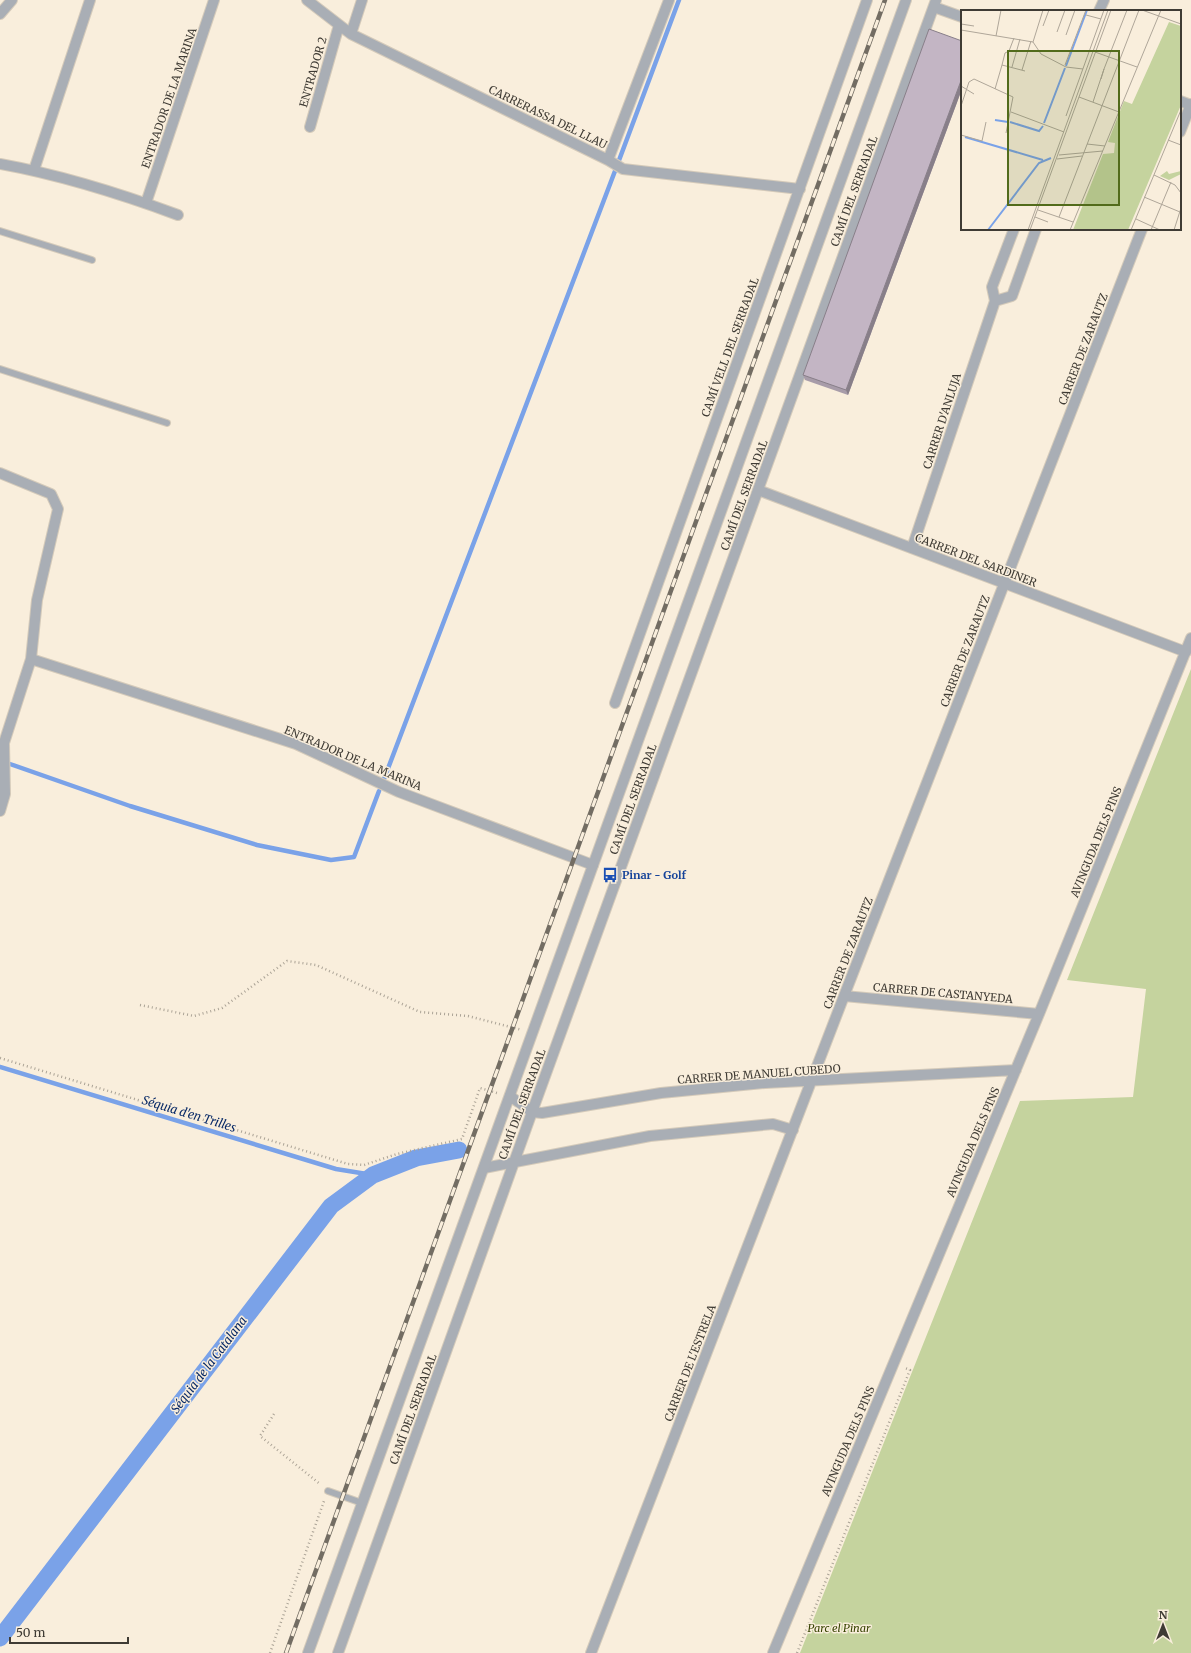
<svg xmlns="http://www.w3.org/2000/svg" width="1191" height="1653" viewBox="0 0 1191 1653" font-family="Merriweather,serif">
	<rect width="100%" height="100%" fill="#f9eedc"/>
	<!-- green -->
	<path fill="#c5d39e" d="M1191,669v984h-391l220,-552 113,-4 13,-108 -79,-9z"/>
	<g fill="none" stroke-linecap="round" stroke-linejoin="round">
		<!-- stream -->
		<path stroke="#7aa2e8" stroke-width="4.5" d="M618,163l61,-163
			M7,763l123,43 127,39 74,15 23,-3 25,-66
			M384,779l231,-608
			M0,1067l336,102 37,6"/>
		<!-- canal -->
		<path stroke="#7aa2e8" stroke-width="17" d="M0,1638l331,-432 42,-31 43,-17 43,-8"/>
		<defs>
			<path id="service" d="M0,231l92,29
				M0,369l167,54
				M328,1491l34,12"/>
			<path id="minor" d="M307,0l44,34 257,126 15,9 177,20
				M934,7l28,10
				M1099,11l5,-11
				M0,14l12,-14
				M351,34l11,-34
				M1180,101l11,4
				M310,127l29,-102
				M1180,132l11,-28
				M608,160l61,-160
				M0,164c61,11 121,30 178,51
				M34,170l56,-170
				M146,203l68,-203
				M995,301l17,-5 24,-67
				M0,473l51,21 7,15 -21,91 -6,59 -27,84 1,51 -5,17
				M758,490l428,162
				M912,548l83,-247 -3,-14 22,-58
				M31,659l265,85 103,48 194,73
				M615,703l252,-703
				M844,996l195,18
				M510,1096l22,16 10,1 119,-20 104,-10 251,-13
				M484,1168l166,-32 123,-12 20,6
				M338,1653l194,-541 404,-1112
				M591,1653l253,-657 298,-767
				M773,1653l266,-639 152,-376"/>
			<path id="tertiary" d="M308,1653l598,-1653"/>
		</defs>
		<!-- service casing -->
		<use href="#service" stroke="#d4caba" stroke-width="8"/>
		<!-- minor casing -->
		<use href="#minor" stroke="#d4caba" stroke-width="12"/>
		<!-- tertiary casing -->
		<use href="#tertiary" stroke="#d4caba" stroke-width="12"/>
		<!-- path -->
		<path stroke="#aba396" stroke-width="2.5" stroke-dasharray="1 3" stroke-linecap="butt" d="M140,1005l54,11 28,-8 65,-47 29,4 104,47 48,4 54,14
			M0,1058l348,106 16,1 33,-11 65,-15 18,-51 17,5
			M274,1414l-14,22 60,48
			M270,1653l54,-152
			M797,1653l113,-283 -5,-2"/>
		<!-- service -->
		<use href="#service" stroke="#a9aeb5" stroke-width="6"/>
		<!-- minor -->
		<use href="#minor" stroke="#a9aeb5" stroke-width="10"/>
		<!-- tertiary -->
		<use href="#tertiary" stroke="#a9aeb5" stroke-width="10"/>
		<defs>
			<path id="rail" d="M286,1653l599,-1653"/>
		</defs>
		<!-- rail casing -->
		<use href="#rail" stroke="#736d63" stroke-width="4.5"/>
		<!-- rail -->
		<use href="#rail" stroke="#f9eedc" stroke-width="3" stroke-dasharray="9" stroke-linecap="butt"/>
	</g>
	<!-- wall -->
	<path fill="#a89ca9" d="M962,41v48l-114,306 -43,-15 -2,-5z"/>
	<!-- shaded-wall -->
	<path fill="#887f89" d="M962,78v11l-114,306 -2,-5z"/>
	<!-- building -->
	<path fill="#c3b5c4" stroke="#887f89" d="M929,29l33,12v37l-116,312 -43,-15z"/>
	<!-- icons -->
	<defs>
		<symbol id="bus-bare" viewBox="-9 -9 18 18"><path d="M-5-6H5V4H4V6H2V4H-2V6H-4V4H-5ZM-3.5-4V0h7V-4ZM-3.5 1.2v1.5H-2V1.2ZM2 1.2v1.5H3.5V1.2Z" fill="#1a4fb4" stroke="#f9eedc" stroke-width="2.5" paint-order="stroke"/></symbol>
	</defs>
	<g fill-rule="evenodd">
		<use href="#bus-bare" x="599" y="864" width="22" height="22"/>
	</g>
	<g text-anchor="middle" stroke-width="3" stroke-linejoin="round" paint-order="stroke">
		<!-- street labels -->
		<g font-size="11" fill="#3f3b34" stroke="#f9eedc">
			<text transform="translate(313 72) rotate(-74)" y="4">ENTRADOR 2</text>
			<text transform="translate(169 98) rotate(-71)" y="4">ENTRADOR DE LA MARINA</text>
			<text transform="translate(548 117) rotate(26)" y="4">CARRERASSA DEL LLAU</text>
			<text transform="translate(854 191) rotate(-70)" y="4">CAMÍ DEL SERRADAL</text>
			<text transform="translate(730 347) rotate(-70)" y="4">CAMÍ VELL DEL SERRADAL</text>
			<text transform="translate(1083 349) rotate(-69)" y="4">CARRER DE ZARAUTZ</text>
			<text transform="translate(942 421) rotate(-72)" y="4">CARRER D'ANLUJA</text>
			<text transform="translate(744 495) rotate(-70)" y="4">CAMÍ DEL SERRADAL</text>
			<text transform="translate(976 560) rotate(21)" y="4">CARRER DEL SARDINER</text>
			<text transform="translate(965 651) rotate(-69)" y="4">CARRER DE ZARAUTZ</text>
			<text transform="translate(353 758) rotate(23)" y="4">ENTRADOR DE LA MARINA</text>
			<text transform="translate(633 799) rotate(-70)" y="4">CAMÍ DEL SERRADAL</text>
			<text transform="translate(1096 842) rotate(-68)" y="4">AVINGUDA DELS PINS</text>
			<text transform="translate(848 953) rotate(-69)" y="4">CARRER DE ZARAUTZ</text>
			<text transform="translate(943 993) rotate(5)" y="4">CARRER DE CASTANYEDA</text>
			<text transform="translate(759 1074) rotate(-4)" y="4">CARRER DE MANUEL CUBEDO</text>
			<text transform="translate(522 1104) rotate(-70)" y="4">CAMÍ DEL SERRADAL</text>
			<text transform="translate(973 1142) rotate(-67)" y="4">AVINGUDA DELS PINS</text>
			<text transform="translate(690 1363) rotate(-69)" y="4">CARRER DE L'ESTRELA</text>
			<text transform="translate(413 1409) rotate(-70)" y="4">CAMÍ DEL SERRADAL</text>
			<text transform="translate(848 1441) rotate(-67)" y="4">AVINGUDA DELS PINS</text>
		</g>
		<!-- transit labels -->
		<g font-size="11" font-weight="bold" fill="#164399" stroke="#f9eedc" text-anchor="start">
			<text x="622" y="879">Pinar - Golf</text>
		</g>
		<!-- park labels -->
		<g font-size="11" font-style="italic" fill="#364200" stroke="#f9eedc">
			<text x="839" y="1632">Parc el Pinar</text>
		</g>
		<!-- water labels -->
		<g font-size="12" font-style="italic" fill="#082966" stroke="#f9eedc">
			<text transform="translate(189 1114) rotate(17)" y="4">Séquia d'en Trilles</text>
			<text transform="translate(209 1365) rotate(-53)" y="4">Séquia de la Catalana</text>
		</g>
	</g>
	<!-- overview -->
	<g transform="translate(961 10)">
		<rect width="220" height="220" fill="#f9eedc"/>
		<path d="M208,12l12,4v79l-53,125h-55l30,-76 11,-1 1,-10 -7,-1 16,-41 8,3zM206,161l2,3 12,-3v3l-12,6 -9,-4z" fill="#c5d39e"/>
		<path fill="none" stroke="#7aa2e8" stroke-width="2" d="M105,56l21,-56M34,110l13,2M49,112l29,9 4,-5M83,113l21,-55M4,127l78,23M27,220l51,-67 12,-5"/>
		<path fill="none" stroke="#afa699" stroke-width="1" d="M181,0l39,14M125,5l15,4M0,14l13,2M82,16l6,-16M0,20l72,12 8,12 25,13 17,2M96,22l8,-22M105,25l9,-25M35,26l5,-26M72,32l10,-32M134,42l42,15M41,55l3,-12 4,-2 5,-13M104,55l21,-55M51,57l8,-28M143,59l23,-59M61,60l9,-29M0,76l13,8M34,79l7,-24 23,6M118,87l40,15M132,92l11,-33 -3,10M0,96l8,-24 5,-3 39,18 -7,36M50,102l53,20M105,106l38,-106M0,125l21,6 4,-19M207,130l13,5M126,134l18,2M98,145l44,-4M96,149l25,-3M193,165l21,10 6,8M183,187l36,15M77,200l35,12M74,207l13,5M98,207l80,-207M175,209l24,11M67,220l80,-220M69,220l81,-220M109,220l91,-220M170,220l50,-120M190,220l20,-48M213,220l7,-22"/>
		<path fill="#526b1b" fill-opacity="0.15" stroke="#526b1b" stroke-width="2" d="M47,41h111v154h-111z"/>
		<rect width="220" height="220" fill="none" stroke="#3f3b34" stroke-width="2"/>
	</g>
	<!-- north arrow -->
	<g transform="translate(1163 1625)" stroke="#f9eedc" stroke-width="3" paint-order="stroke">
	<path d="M0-3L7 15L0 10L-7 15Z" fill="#3f3b34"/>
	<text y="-6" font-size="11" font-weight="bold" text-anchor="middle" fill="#3f3b34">N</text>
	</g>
	<!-- scale -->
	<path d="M10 1637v6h118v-6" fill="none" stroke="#3f3b34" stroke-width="2"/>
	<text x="16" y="1637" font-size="12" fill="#3f3b34" stroke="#f9eedc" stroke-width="3" paint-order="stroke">50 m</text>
</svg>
